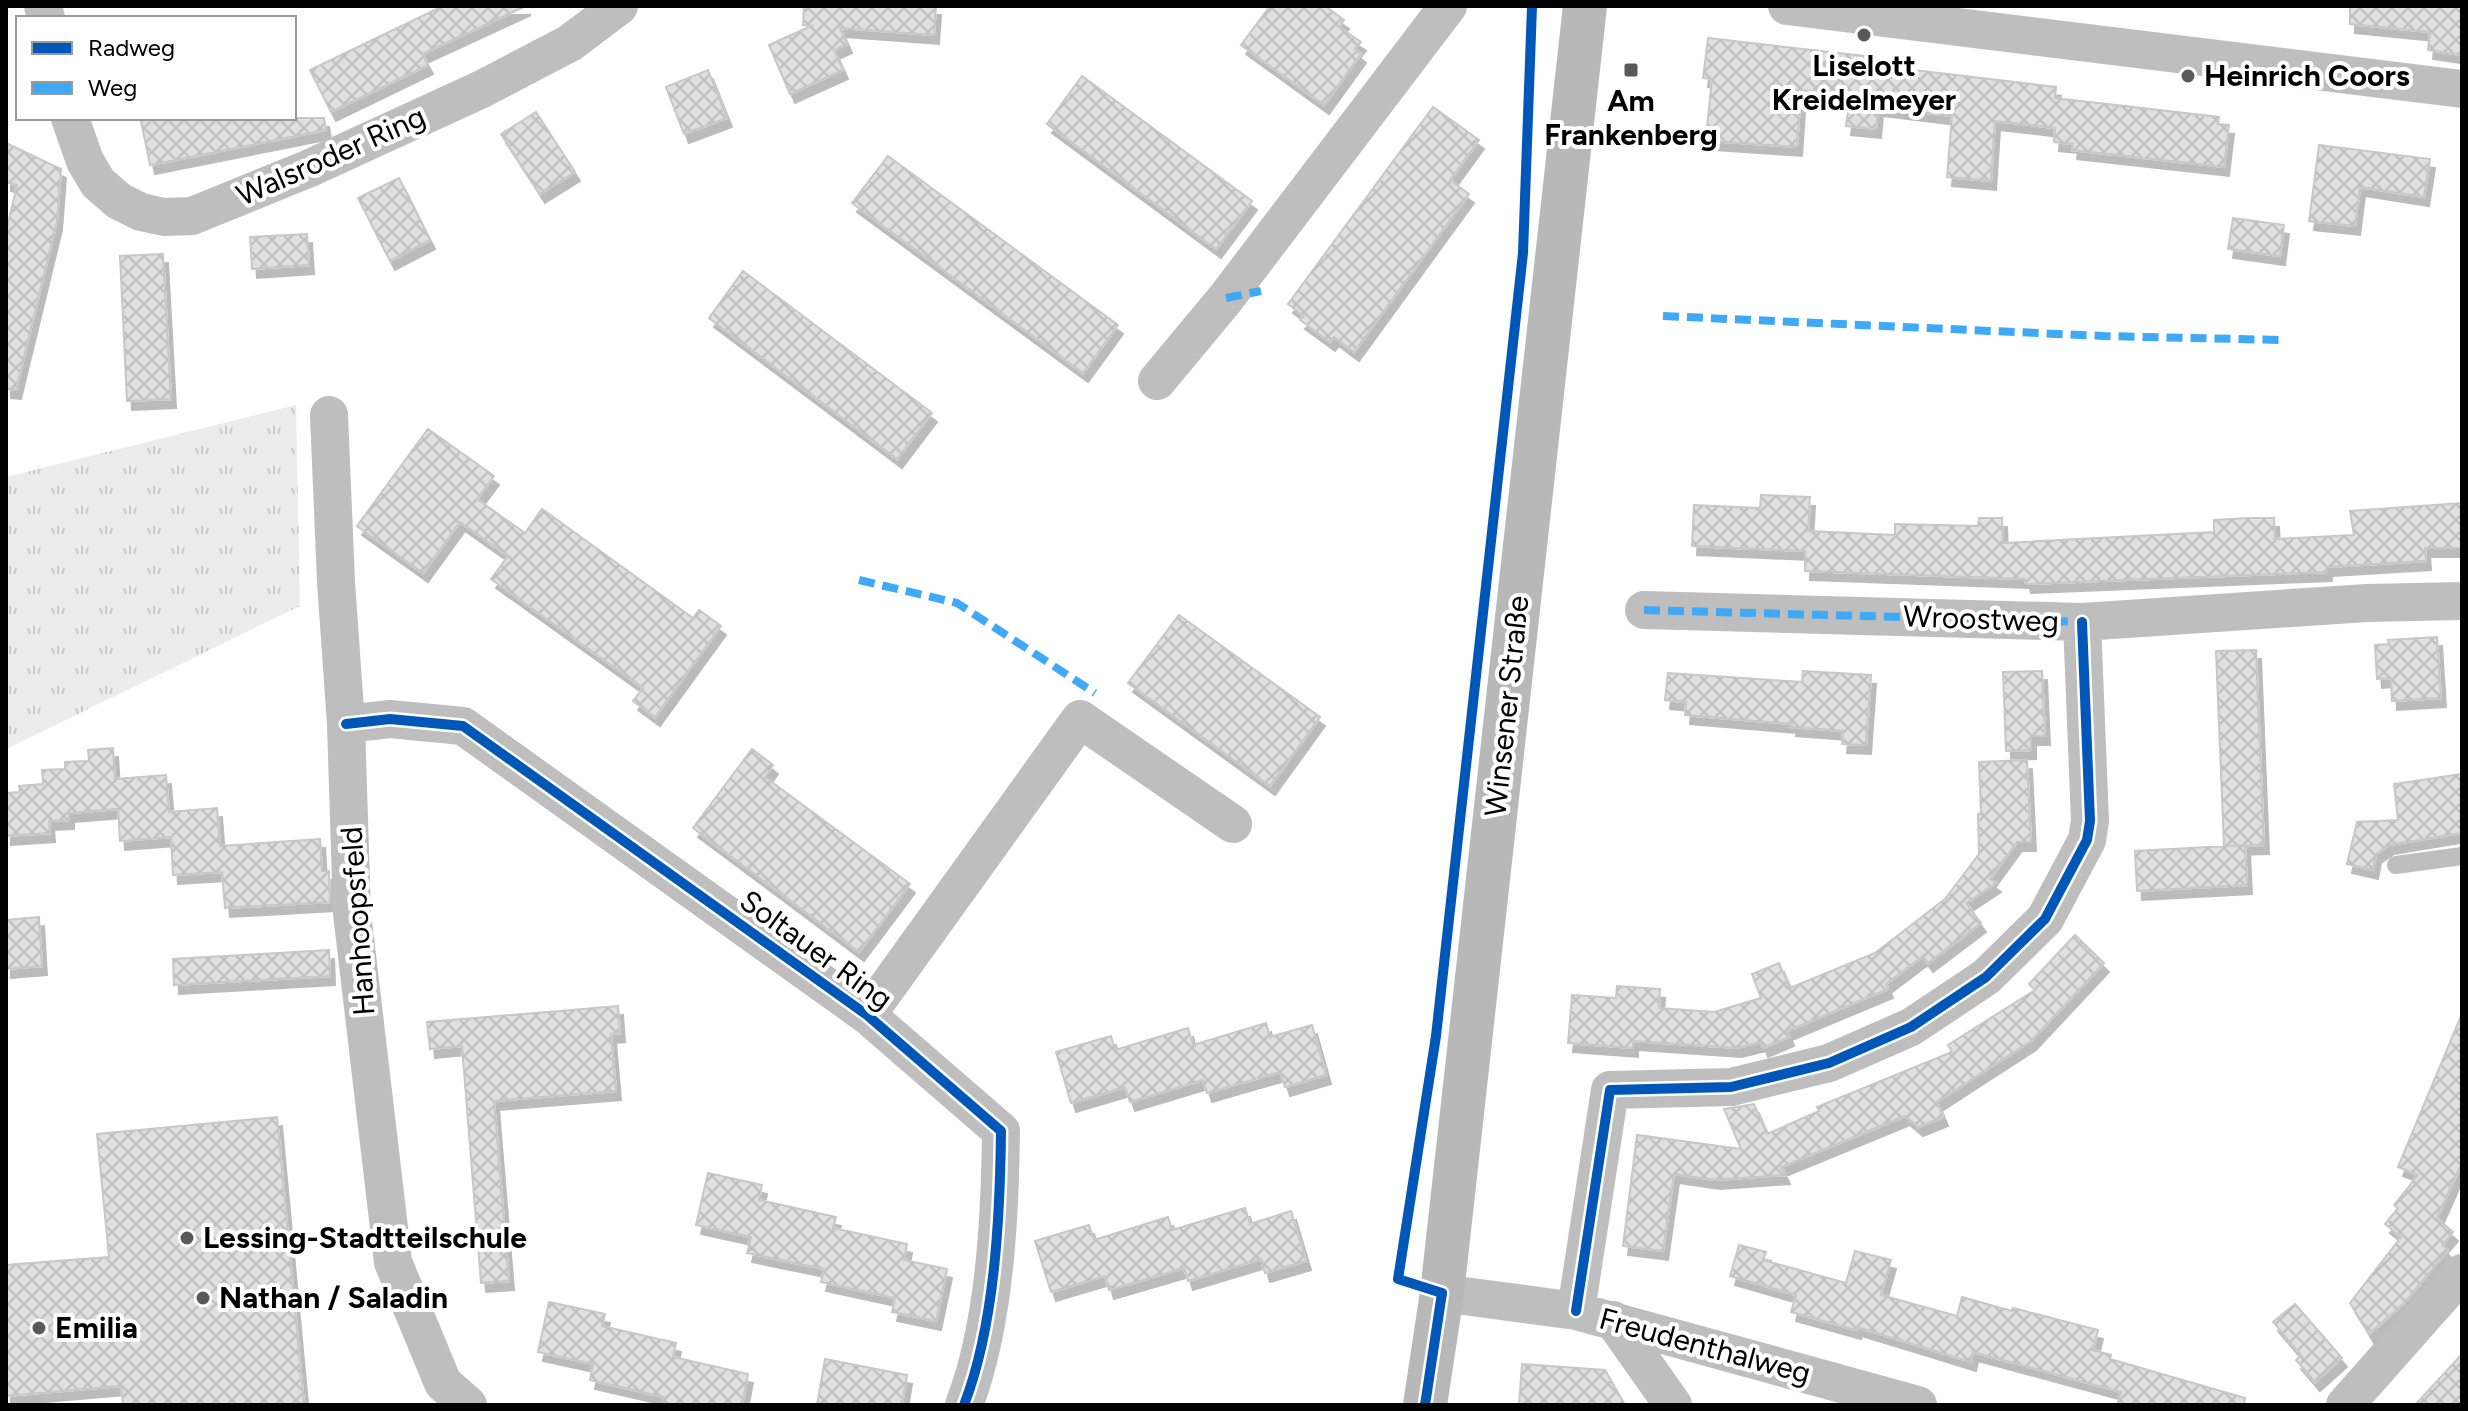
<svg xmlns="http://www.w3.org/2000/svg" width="2468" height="1411" viewBox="0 0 2468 1411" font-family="Figtree,sans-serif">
	<defs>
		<pattern id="grass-tufts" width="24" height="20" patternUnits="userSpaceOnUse" patternTransform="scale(2)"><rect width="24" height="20" fill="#ececec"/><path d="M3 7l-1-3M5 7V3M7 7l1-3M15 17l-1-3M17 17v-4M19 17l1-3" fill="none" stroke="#c9c9c9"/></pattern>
		<pattern id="building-cross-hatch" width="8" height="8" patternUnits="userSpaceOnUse" patternTransform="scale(2)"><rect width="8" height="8" fill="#dfdfdf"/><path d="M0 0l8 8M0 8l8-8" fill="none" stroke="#bebebe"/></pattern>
		<filter id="shadow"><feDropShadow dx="5" dy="9" stdDeviation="0" flood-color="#0004"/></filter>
	</defs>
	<rect width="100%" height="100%" fill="#fff"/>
	<!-- grass -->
	<path fill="url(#grass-tufts)" d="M296,405l4,201 -294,143v-272z"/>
	<!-- building -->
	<path fill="url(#building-cross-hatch)" stroke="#c7c7c7" stroke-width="2" filter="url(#shadow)" d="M443,6h83l-104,48 6,11 -97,47 -21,-42z
		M804,6h132l-2,29 -94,-7 7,16 -13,6 9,20 -53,24 -21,-49 42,-19 -8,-1z
		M1270,6h55l19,14 -5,7 22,15 -6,7 6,5 -37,51 -83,-60z
		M2350,6h112v49l-34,-5 2,-18 -80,-8z
		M1708,38l156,18 -1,8 193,23 -1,11 164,19 -1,7 11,1 -5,42 -152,-17 1,-6 -19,-2 1,-14 -60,-7 -4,60 -44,-4 5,-61 -74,-9 -2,22 -30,-3 4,-30 -49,-6 -4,57 -87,-6v-4h-4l6,-58 -9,-1z
		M708,70l19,48 -43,16 -18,-47z
		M1082,76l170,125 -36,48 -169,-125z
		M1433,107l46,33 -29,40 19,14 -115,158 -20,-15 -4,5 -30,-22 4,-4 -16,-12z
		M536,112l39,60 -35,22 -39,-60z
		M156,118h168l2,12 -176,35 -9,-44z
		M6,143l55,26 -4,52 -41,169 -10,-1v-157l11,-47 -11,-3z
		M2319,145l111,14 -6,38 -64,-10 -5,39 -46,-5z
		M888,156l230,169 -35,48 -231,-170z
		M399,178l31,62 -40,21 -32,-63z
		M2233,218l51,7 -4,31 -52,-7z
		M307,234l2,31 -57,4 -2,-32z
		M163,254l8,145 -44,2 -7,-145z
		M743,271l189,142 -35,46 -188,-141z
		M428,429l66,47 -17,23 48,34 17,-24 151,109 6,-8 22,16 -66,91 -22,-16 10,-13 -152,-109 17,-23 -48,-34 -37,51 -66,-47z
		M1761,495l49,2 -2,34 87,4v-11l83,2 1,-8h23l1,25 211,-11v-12l35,-2h25l1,21 79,-4 -4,-24 112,-8v45h-37l1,13 -99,6v5l-301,12 -1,-5 -220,-8v-20l-113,-5 2,-41 66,3z
		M1179,615l141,102 -50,69 -142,-103z
		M2437,637l4,61 -49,3 -1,-23 -14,1 -2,-34 14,-1 -1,-4z
		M2256,650l8,195 -40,1 -8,-195z
		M1803,671l68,4 -5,70 -24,-1 1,-13 -52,-4 1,-3 -107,-9 1,-13 -21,-2 3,-27 134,9z
		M2042,671l3,65h-14v14l-25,1 -3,-79z
		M113,748l2,31 51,-4 3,37 48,-4 3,38 100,-7 2,32h7l1,31 -105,6 -3,-36 -49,3 -2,-38 -51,4 -2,-32 -49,4v7l-20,1 1,12 -44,3v-43l14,-1 -1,-6 24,-2 -1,-14 23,-1v-7l24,-1 -1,-11z
		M752,749l21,16 -8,12 145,107 -51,68 -166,-124z
		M2027,760l4,82h-14l-27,37 6,4 -30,20 15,20 -53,40 -5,-7 -37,28 2,5 -101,42 2,6 -26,11 -2,-6 -24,6 -104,-7v7l-65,-5 4,-48 44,3 1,-12 43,3 -1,19 55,4 47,-14 -9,-24 27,-11 11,25 85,-35 70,-54 34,-45 -1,-40h3l-2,-52z
		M2462,774v59l-73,12 -13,9 -3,16 -26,-6 10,-42 41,-2 -4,-36z
		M2245,845l2,40 -110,6 -2,-40z
		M39,917l3,49 -36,3v-49z
		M2075,935l29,28 -73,78 -94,61 6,15 -25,10 -13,-11 -124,51 4,8 -70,5 -41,-6 -11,77 -40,-5 14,-111 104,14 -17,-40 30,-5 13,30 52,-23 -2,-4 135,-55 -4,-7 87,-55 -6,-6z
		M329,950l1,26 -156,9 -1,-26z
		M618,1006l2,27 -9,1 5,57 -122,10 15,180 -28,2 -19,-237 -32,3 -3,-27z
		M2461,1016l1,146 -25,56 16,14 -11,13 6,5 -44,53 -35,31 -19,-31 51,-66 -16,-13 13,-16 -4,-3 24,-30 -20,-8z
		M1266,1023l4,14 42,-12 14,50 -41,12 -5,-15 -73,21 -4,-13 -73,22 -5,-15 -54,16 -15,-51 55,-16 4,14 73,-22 5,17z
		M277,1117l27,288h-181l-2,-19 -115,10v-131l103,-8 -12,-123z
		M708,1173l54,12 -3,15 77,17 -3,11 74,16 -3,16 43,9 -11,52 -44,-9 3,-14 -74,-16 3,-13 -77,-16 4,-16 -55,-12z
		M1245,1208l5,16 41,-13 15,50 -41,12 -4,-14 -73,22 -4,-13 -75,22 -4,-14 -54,16 -16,-51 54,-16 5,15 74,-23 4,13z
		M1739,1245l27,7 -3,8 83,23 9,-32 36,9 -10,35 76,21 5,-19 50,14 1,-3 85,22 -5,20 18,5 -1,4 135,39 -1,7h-127l4,-13 -148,-40 -2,10 -114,-35 -1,3 -65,-18 5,-17 -66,-19z
		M549,1302l56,12 -3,12 74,17 -3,14 75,17 -6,31h-80l2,-8 -74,-17 3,-16 -55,-12z
		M2295,1304l47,54 -27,24 -19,-22 5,-5 -28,-33z
		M2462,1354v51h-47z
		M825,1359l82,16 -5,30h-85z
		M1522,1364l83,6 20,35h-106z"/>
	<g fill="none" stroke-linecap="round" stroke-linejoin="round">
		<!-- service -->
		<path stroke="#bebebe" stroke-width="18" d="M2396,865l66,-9"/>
		<!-- minor -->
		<path stroke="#bebebe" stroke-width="38" d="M43,6l3,12
			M1787,6l675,83
			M70,118l15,43 13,22 21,18 22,11 23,5 28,-1 118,-48 172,-79 88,-46 49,-37
			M1157,381l69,-83 222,-292
			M329,415l7,167 10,142 6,189 41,349 50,121 25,22
			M1644,610l438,12 285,-19 95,-2
			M346,724l44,-5 73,7 404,289 134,116c-1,86 -6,194 -37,274
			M867,1015l213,-296 153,105
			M1442,1293l134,18 342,94
			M1576,1311l34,-221 121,-3 98,-24 82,-36 75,-50 59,-58 42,-79 3,-19 -8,-199
			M1613,1320l60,85
			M2345,1405l117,-132"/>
		<!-- secondary -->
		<path stroke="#b8b8b8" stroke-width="44" d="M1425,1405l17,-112 143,-1287"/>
		<!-- quiet -->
		<path stroke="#3fa9f5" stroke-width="8" stroke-dasharray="16 8" stroke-linecap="butt" d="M1226,298l35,-7
			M1663,316l440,20 179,4
			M859,580l98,23 138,90
			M1644,610l438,12v8"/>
		<defs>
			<path id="cycleway" d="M346,724l44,-5 73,7 404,289 134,116c-1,86 -6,194 -37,274
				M1576,1311l34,-221 121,-3 98,-24 82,-36 75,-50 59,-58 42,-79 3,-19 -8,-199
				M1425,1405l17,-112 -44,-14 38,-243 87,-783 9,-247"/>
		</defs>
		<!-- cycleway casing -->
		<use href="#cycleway" stroke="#fff" stroke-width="15"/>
		<!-- cycleway -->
		<use href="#cycleway" stroke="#0057b8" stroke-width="10"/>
	</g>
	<!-- markers -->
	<g fill="#595959" stroke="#fff" stroke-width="3">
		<circle cx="1864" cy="35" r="8"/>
		<rect x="1623" y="62" width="16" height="16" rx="4"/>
		<circle cx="2188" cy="76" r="8"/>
		<circle cx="187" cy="1238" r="8"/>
		<circle cx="203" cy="1298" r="8"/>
		<circle cx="39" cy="1328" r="8"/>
	</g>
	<g text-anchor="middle" stroke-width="8" stroke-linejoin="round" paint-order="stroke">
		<!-- poi labels -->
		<g font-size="30" font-weight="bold" fill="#000" stroke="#fff" text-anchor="start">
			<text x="1864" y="76" text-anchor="middle">Liselott<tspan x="1864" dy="34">Kreidelmeyer</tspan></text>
			<text x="2204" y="86">Heinrich Coors</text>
			<text x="1631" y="111" text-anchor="middle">Am<tspan x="1631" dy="34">Frankenberg</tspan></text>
			<text x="203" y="1248">Lessing-Stadtteilschule</text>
			<text x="219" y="1308">Nathan / Saladin</text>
			<text x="55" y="1338">Emilia</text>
		</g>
		<!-- street labels -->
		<g font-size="30" fill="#000" stroke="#fff">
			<text transform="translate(331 156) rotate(-24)" y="10">Walsroder Ring</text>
			<text transform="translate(1981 619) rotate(2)" y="10">Wroostweg</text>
			<text transform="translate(1507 706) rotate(-84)" y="10">Winsener Straße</text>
			<text transform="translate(358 921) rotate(-94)" y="10">Hanhoopsfeld</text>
			<text transform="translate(816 950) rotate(36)" y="10">Soltauer Ring</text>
			<text transform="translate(1705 1346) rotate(15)" y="10">Freudenthalweg</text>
		</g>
	</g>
	<!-- border -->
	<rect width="2468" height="1411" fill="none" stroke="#000000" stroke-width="16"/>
	<!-- legend -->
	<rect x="16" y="16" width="280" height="104" fill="#ffffff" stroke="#999999" stroke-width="2"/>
	<rect x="32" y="42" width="40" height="12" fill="#0057b8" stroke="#999999" stroke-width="2"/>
	<text x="88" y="56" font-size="24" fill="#000000">Radweg</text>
	<rect x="32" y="82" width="40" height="12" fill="#3fa9f5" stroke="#999999" stroke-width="2"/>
	<text x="88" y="96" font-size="24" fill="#000000">Weg</text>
</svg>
